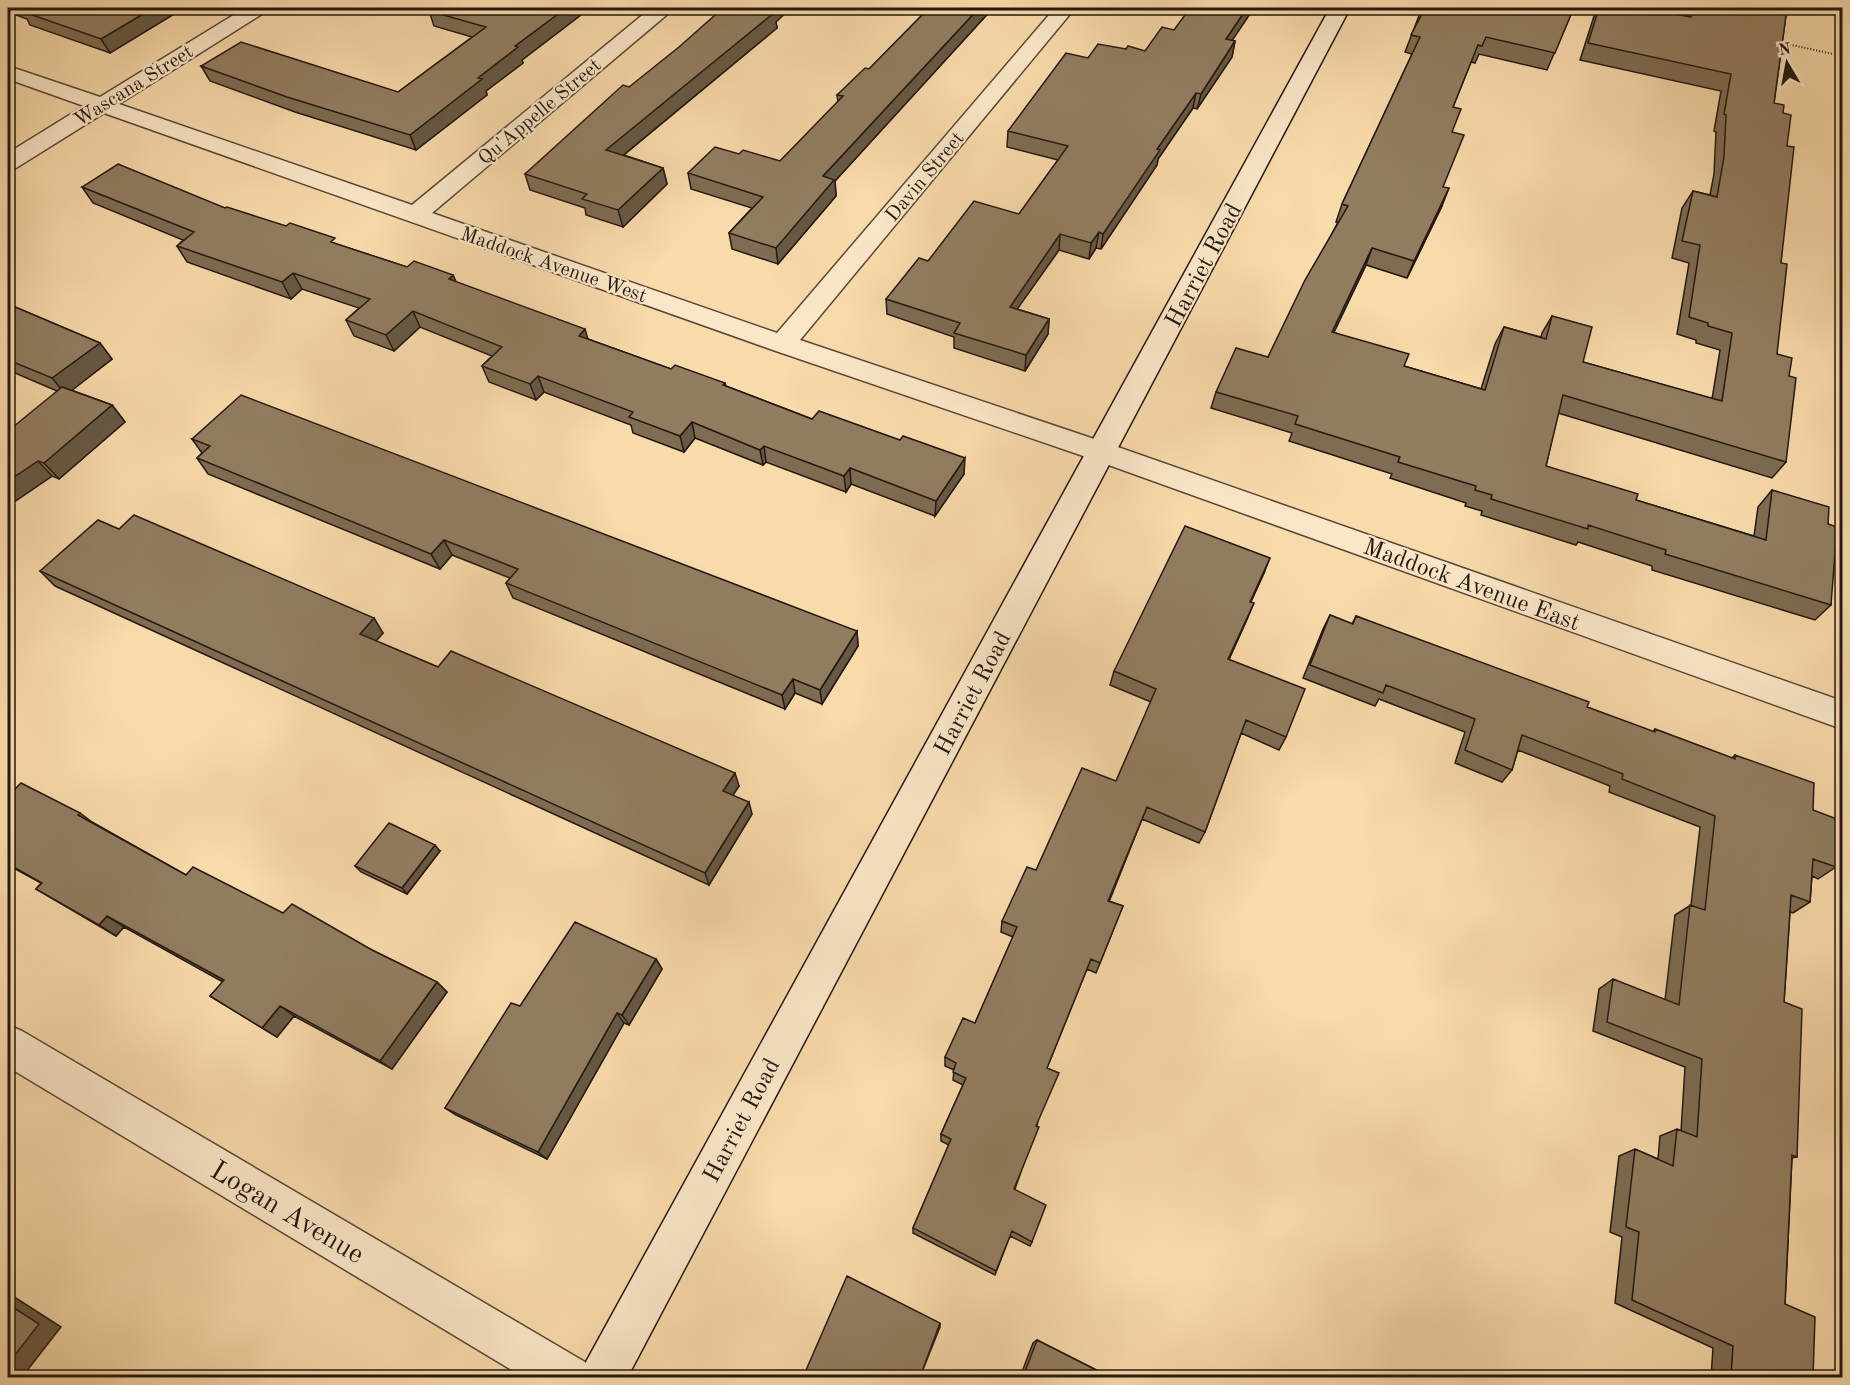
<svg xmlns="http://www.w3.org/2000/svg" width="1850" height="1385" viewBox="0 0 1850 1385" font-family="'Old Standard TT',serif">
	<rect width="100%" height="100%" fill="#f9daab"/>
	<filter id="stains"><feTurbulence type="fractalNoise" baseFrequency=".00333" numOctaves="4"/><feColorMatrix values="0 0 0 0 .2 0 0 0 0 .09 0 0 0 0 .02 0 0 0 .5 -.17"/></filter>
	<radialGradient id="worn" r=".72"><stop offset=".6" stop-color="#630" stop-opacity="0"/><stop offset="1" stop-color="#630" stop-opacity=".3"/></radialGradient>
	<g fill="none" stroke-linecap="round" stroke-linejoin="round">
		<defs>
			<path id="street" d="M245,8h23l-3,4 -146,92 293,101 239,-197h22l-3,4 -238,201 345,120 278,-325h20l-275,332 312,105 730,256v28l-750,-270 -319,-109 -669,-237 -88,55 -8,2v-17l76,-47 -76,-27v-13l92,31z
				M8,1025l14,6 563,331 7,16h-67l-517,-311z"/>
			<path id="secondary" d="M1330,8h20l-723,1370h-48l7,-16z"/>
		</defs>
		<!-- street casing -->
		<use href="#street" stroke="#584838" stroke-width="3"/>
		<!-- secondary casing -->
		<use href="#secondary" stroke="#231811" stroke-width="3"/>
		<!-- path -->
		<path stroke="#231811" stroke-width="2" stroke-dasharray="1 2" stroke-linecap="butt" d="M1656,8l16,6
			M1778,42l55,12"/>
		<!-- street -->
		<use href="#street" fill="#fbe7c8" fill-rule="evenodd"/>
		<!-- secondary -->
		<use href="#secondary" fill="#fbe7c8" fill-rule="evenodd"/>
	</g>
	<!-- wall -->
	<path fill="#7e6c53" stroke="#231811" stroke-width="1.5" d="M8,8h176l-74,45 -80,-28 -3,-6 -19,-7z
		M430,8h160l-68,52 1,3 -37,28 1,4 -71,55 -121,-38 -85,-31 -9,-15 197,26 74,-55 -38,-11 -5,-15z
		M929,8h64l-158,173 1,15 -58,68 -46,-15 -3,-16 23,-25 -61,-19 -3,-16 51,-19 41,7 58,-59 -1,-7 32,-26z
		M1422,8h130l20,4 -25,58 -68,-16 -4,9 -4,-1 -18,45 -1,25 -9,55 -1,19 -35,72 -41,-13 -32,67 70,34 77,23 14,-45 9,-17 37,10 1,-4 10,-17 31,46 129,37 8,-49 -24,-7v-3l-19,-6 12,-71 -17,-5 10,-50 11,-17 17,4 4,-21 2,-42 -2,-1 7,-40 -141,-31 14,-44 4,-8h46l39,8 1,-8h103l-13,95 9,10 4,33 -6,117 -4,91 12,22 -3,86 -14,16 -214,-65 -12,53 90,34 118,36 4,-29 14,-17 56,34 3,81 -16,15 -163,-50v-4l-74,-24 -2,3 -95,-30 1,-4 -17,-5 1,-3 -76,-25 2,-4 -103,-33 3,-8 -81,-25 5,-16 52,-35 70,-135h-2l6,-18 70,-150 -7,-2z
		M776,22l1,6 -153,127 39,13 4,16 -44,43 -37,-12 -1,-7 -55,-18 -5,-16 104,-87z
		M1174,30l61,11 -3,16 -35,52 -4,-1 -35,51 -1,6 -56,84 -5,-1 -7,11 -30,-9 -42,59 32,10 -1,15 -23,37 -71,-23v-11l-67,-23 -1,-15 42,-38 91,-47 39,-54 -51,-13 1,-16 80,-73 38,-9 19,2z
		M82,187l143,21 182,59 46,8 3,7 132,57 83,30 54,14 1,3 86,33 152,55 -29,42 -84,-32 -5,8 -80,-30 -3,3 -68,-27 -11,14 -51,-19 -2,-8 -87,-33 -8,8 -47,-18 -7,-16 10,-10 -72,-29 -26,24 -40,-15 -8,-16 13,-12 -57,-19 -11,10 -104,-37 -10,-16 6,-6 -90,-37z
		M8,304l92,39 12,16 -41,31 41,15 13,17 -66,57 -7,-3 -44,30 49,-115 -49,-21z
		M192,439l665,192 1,15 -36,58 -27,-11 -10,16 -272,-111 -7,-15 4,-5 -58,-23 -12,14 -232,-95 -11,-16 5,-5z
		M119,529l264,104 -7,8 62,26 301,119 -6,9 19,19 -43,71 -654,-299 -15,-15z
		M1264,573l-13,29 -3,15 -19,42 57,78 -7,13 -38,-17 -36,99 -6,11 -57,-24 -33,82 14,5 -27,67 -9,-4 -40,99 -10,58 -22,63 17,53 -2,4 -20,-10 -15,39 -82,-42v-5l36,-83 -8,-4v-7l22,-49 -10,-5 1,-10 -9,-4v-9l30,-34 38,-86 -12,-5 1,-11 34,-51 80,-89 35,-79 -41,-17 4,-14z
		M1330,615l22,9 4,-8 231,91 66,25 2,-3 77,29 3,-3 78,55 23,57 -18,12 -6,-3 -2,26 -17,11 -3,-1 -6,90 13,155 -5,1 -7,146 28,73h-102l2,-29 -98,-45 7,-66 -12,-5 9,-76 16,-7 23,10 2,-23 17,-7 4,2 4,-64 -92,-36 6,-42 14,-10 52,21 10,-85 16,-10 9,-78 -91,-35 1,-6 -92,-36 -6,20 -10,12 -47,-19 10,-31 -86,-33 -4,7 -72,-28 20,-49z
		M8,796l72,17 12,9 94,53 186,75 65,32 10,10 -55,77 -98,-53 -17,21 -67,-41 13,-14 -99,-55 -8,9 -80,-47 5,-6 -33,-18z
		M440,851l-33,43 -46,-22 -6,-6z
		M656,959l6,10 -33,56 -5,-2 -77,136 -91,-44 -11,-7 75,-102z
		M1037,1340l73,37h-90l13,-34z"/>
	<!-- shaded-wall -->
	<path fill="#665844" stroke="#231811" stroke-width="1.5" d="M153,8h31l-74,45 -9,-14z
		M566,8h24l-68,52 1,3 -37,28 1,4 -71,55 -6,-15 105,-89z
		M772,8h19l-15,14 1,6 -167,138 -4,-16z
		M979,8h14l-158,173 1,15 -58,68 -2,-16 47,-72z
		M1247,8h7l-31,46 3,-15z
		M1235,41l-3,16 -35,52 4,-15z
		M1196,93l-3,15 -35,51 -1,6 -56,84 2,-15 54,-85z
		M663,168l4,16 -44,43 -5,-17z
		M1449,188l-7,18 -35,72 7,-17z
		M1099,232l-3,16 -7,11 2,-16z
		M1060,234l-1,16 -51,72 2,-15z
		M1372,248l-6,17 -40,84 6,-17z
		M293,273l9,16 -11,10 -9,-17z
		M453,275l7,16 -11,-12z
		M413,311l7,16 -26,24 -8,-16z
		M1049,319l-1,15 -23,37 1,-16z
		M585,329l5,17 -11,-10z
		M100,343l12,16 -46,36 -14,-17z
		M538,376l6,16 -8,8 -6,-16z
		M112,405l13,17 -66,57 -15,-16z
		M692,422l3,16 -11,14 -4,-16z
		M764,446l2,16 -3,3 -3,-15z
		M965,458l-1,16 -29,42 1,-15z
		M38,461l14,15 -44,30v-25z
		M850,468l1,16 -5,8 -2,-16z
		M444,540l8,15 -12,14 -9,-15z
		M1270,558l-6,15 -20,43 6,-14z
		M1254,603l-6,14 -25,56 5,-14z
		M374,618l9,15 -13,15 -10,-14z
		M857,631l1,15 -36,58 -2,-14z
		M793,679l2,14 -10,16 -3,-14z
		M735,773l4,13 -12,18 -4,-13z
		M749,802l3,12 -43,71 -4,-12z
		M1147,807l-5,12 -37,93 3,-11z
		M435,845l5,6 -33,43 -5,-6z
		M107,916l17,11 -8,9 -17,-11z
		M656,959l6,10 -33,56 -7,-10z
		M437,982l10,10 -55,77 -12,-8z
		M280,1006l14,10 -17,21 -15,-9z
		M617,1013l7,10 -77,136 -9,-7z
		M8,1293l53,34 -39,50h-14z
		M940,1323v4l-20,50z"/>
	<!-- building -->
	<path fill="#927d61" stroke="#231811" stroke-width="1.5" d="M25,8h128l-52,31 -80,-28 5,-3z
		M430,8h136l-51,38 3,1 -40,31 4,1 -72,56 -123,-38 -86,-31 40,-24 157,50 88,-65 -57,-16z
		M723,8h49l-3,2 6,2 -169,138 57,18 -45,42 -36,-11 5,-5 -62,-20 98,-89 6,2 50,-40z
		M929,8h50l-156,168 11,4 -58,68 -47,-15 34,-36 -75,-24 27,-26 24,7 4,-4 37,11 63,-65 -6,-1 28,-27 4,1z
		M1190,8h57l-21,31 9,2 -34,53 -5,-1 -39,56 3,1 -57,84 -4,-2 -8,11 -31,-9 -50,73 39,12 -23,36 -72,-22 6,-10 -74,-24 33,-41 9,3 46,-60 45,13 49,-68 -60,-15 58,-78 22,5 10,-14 28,5 2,-3 17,5 17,-24 12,3z
		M1425,8h127l20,4 -17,41 -69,-16 -4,9 -4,-1 -25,62 8,2 -9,23 12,3 -21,52 6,1 -35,73 -42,-13 -40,84 77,22 -5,12 81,24 19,-63 42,12 6,-23 40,11 -9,35 139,39 10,-68 -24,-7v-3l-19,-6 11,-72 -18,-4 11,-50 24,6 7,-40 2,-42 -2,-1 7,-40 -143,-31 11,-35h45l47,9 1,-9h95l-13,95 10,2 -1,8 8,2 -4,31 7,1 -13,116 6,1 -10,90 15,4 -3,18 7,2 -10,84 -223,-67 -17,71 92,28 -2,6 130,40 6,-50 57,17 -1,17 9,3 -6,78 -166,-51 1,-4 -78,-25v4l-97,-30 1,-4 -17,-5 1,-4 -78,-24 2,-5 -105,-33 3,-8 -82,-24 20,-44 32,9 37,-77 43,-74 -6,-2 78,-167 -9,-2z
		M118,164l107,44 2,-1 59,19 4,-3 45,15 -4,4 76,25 7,-6 39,14 -4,4 136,50 -6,7 92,33 4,-4 50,18 -2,2 89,34 7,-8 81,29 3,-4 62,22 -29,43 -86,-33 -6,8 -80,-30 -4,4 -68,-28 -12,14 -51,-19 4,-5 -95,-36 -8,8 -48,-18 20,-19 -89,-36 -27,24 -40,-15 24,-21 -77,-26 -11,9 -105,-36 17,-14 -112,-45z
		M8,304l92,39 -48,35 -44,-18z
		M62,387l50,18 -68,58 -6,-2 -30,20v-50z
		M241,395l616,236 -37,59 -27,-11 -11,16 -276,-112 12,-14 -74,-29 -13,14 -234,-96 13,-12 -18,-7z
		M134,515l240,103 -14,16 78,33 13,-16 284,122 -12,18 26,11 -44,71 -665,-302 58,-51 21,9z
		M1185,526l85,32 -20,44 4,1 -26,56 77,30 -19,48 -40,-17 -41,112 -58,-25 -39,94 15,5 -23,57 -9,-4 -44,109 12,5 -23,53 3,1 -25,62 32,16 -14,37 -20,-11 -16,40 -83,-43 38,-89 -10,-5 25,-56 -13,-6 3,-9 -11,-6 18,-39 12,5 42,-96 -15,-6 25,-54 9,3 46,-102 34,13 40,-92 -42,-18z
		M1330,615l23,9 3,-8 233,86 -2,5 68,25v-3l80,30v-4l79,28 -1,27 24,9 -1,48 -23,-8 -3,43 -19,-7 -7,107 18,7 -5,148 -5,-2 -7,149 30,13 -2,60h-82l2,-31 -101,-46 7,-68 -13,-5 9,-78 38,17 4,-37 20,8 5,-78 -95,-37 6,-43 66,26 11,-100 15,5 10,-94 -93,-37 1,-5 -101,-39 -10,35 -47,-20 10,-31 -89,-34 -3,8 -73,-28z
		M21,783l59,30 -2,2 108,60 7,-8 90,46 9,-9 80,46 65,32 -57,79 -100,-55 -18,22 -52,-32 14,-16 -117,-64 -8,9 -63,-36 6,-6 -34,-19v-68z
		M389,823l46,22 -33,43 -47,-22z
		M575,922l81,37 -34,56 -5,-2 -79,139 -93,-44 66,-105 9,3z
		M847,1276l93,47 -20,54h1h-118z
		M8,1304l31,20 -31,40z
		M1037,1340l73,37h-87z"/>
	<g text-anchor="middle" stroke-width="4.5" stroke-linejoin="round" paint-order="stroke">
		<!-- far-street labels -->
		<g font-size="20" fill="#231811" stroke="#fbe7c8">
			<text transform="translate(133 85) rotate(-32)" y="7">Wascana Street</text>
			<text transform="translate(539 111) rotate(-40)" y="7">Qu'Appelle Street</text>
			<text transform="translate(924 176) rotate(-50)" y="7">Davin Street</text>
			<text transform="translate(554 264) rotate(19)" y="7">Maddock Avenue West</text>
		</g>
		<!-- street labels -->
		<g font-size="24" fill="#231811" stroke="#fbe7c8">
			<text transform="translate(1203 265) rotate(-62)" y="8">Harriet Road</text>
			<text transform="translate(1472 584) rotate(20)" y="8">Maddock Avenue East</text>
			<text transform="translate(972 693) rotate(-62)" y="8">Harriet Road</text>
			<text transform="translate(741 1120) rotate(-62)" y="8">Harriet Road</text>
		</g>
		<!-- near-street labels -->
		<g font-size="28" fill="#231811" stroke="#fbe7c8">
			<text transform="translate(288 1211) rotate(31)" y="10">Logan Avenue</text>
		</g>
	</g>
	<!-- margin -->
	<rect width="1850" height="1385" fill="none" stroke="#f9daab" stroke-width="30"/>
	<rect x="9" y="9" width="1832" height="1367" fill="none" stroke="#231811" stroke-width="3"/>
	<rect x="15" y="15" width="1820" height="1355" fill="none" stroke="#231811" stroke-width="1.5"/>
	<!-- north arrow -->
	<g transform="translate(1787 63) rotate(350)" stroke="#fbe7c8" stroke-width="4.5" paint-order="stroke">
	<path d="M0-4.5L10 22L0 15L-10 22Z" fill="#231811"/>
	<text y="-9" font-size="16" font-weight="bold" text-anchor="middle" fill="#231811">N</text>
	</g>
	<rect width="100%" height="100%" filter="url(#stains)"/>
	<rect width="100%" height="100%" fill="url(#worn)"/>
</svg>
